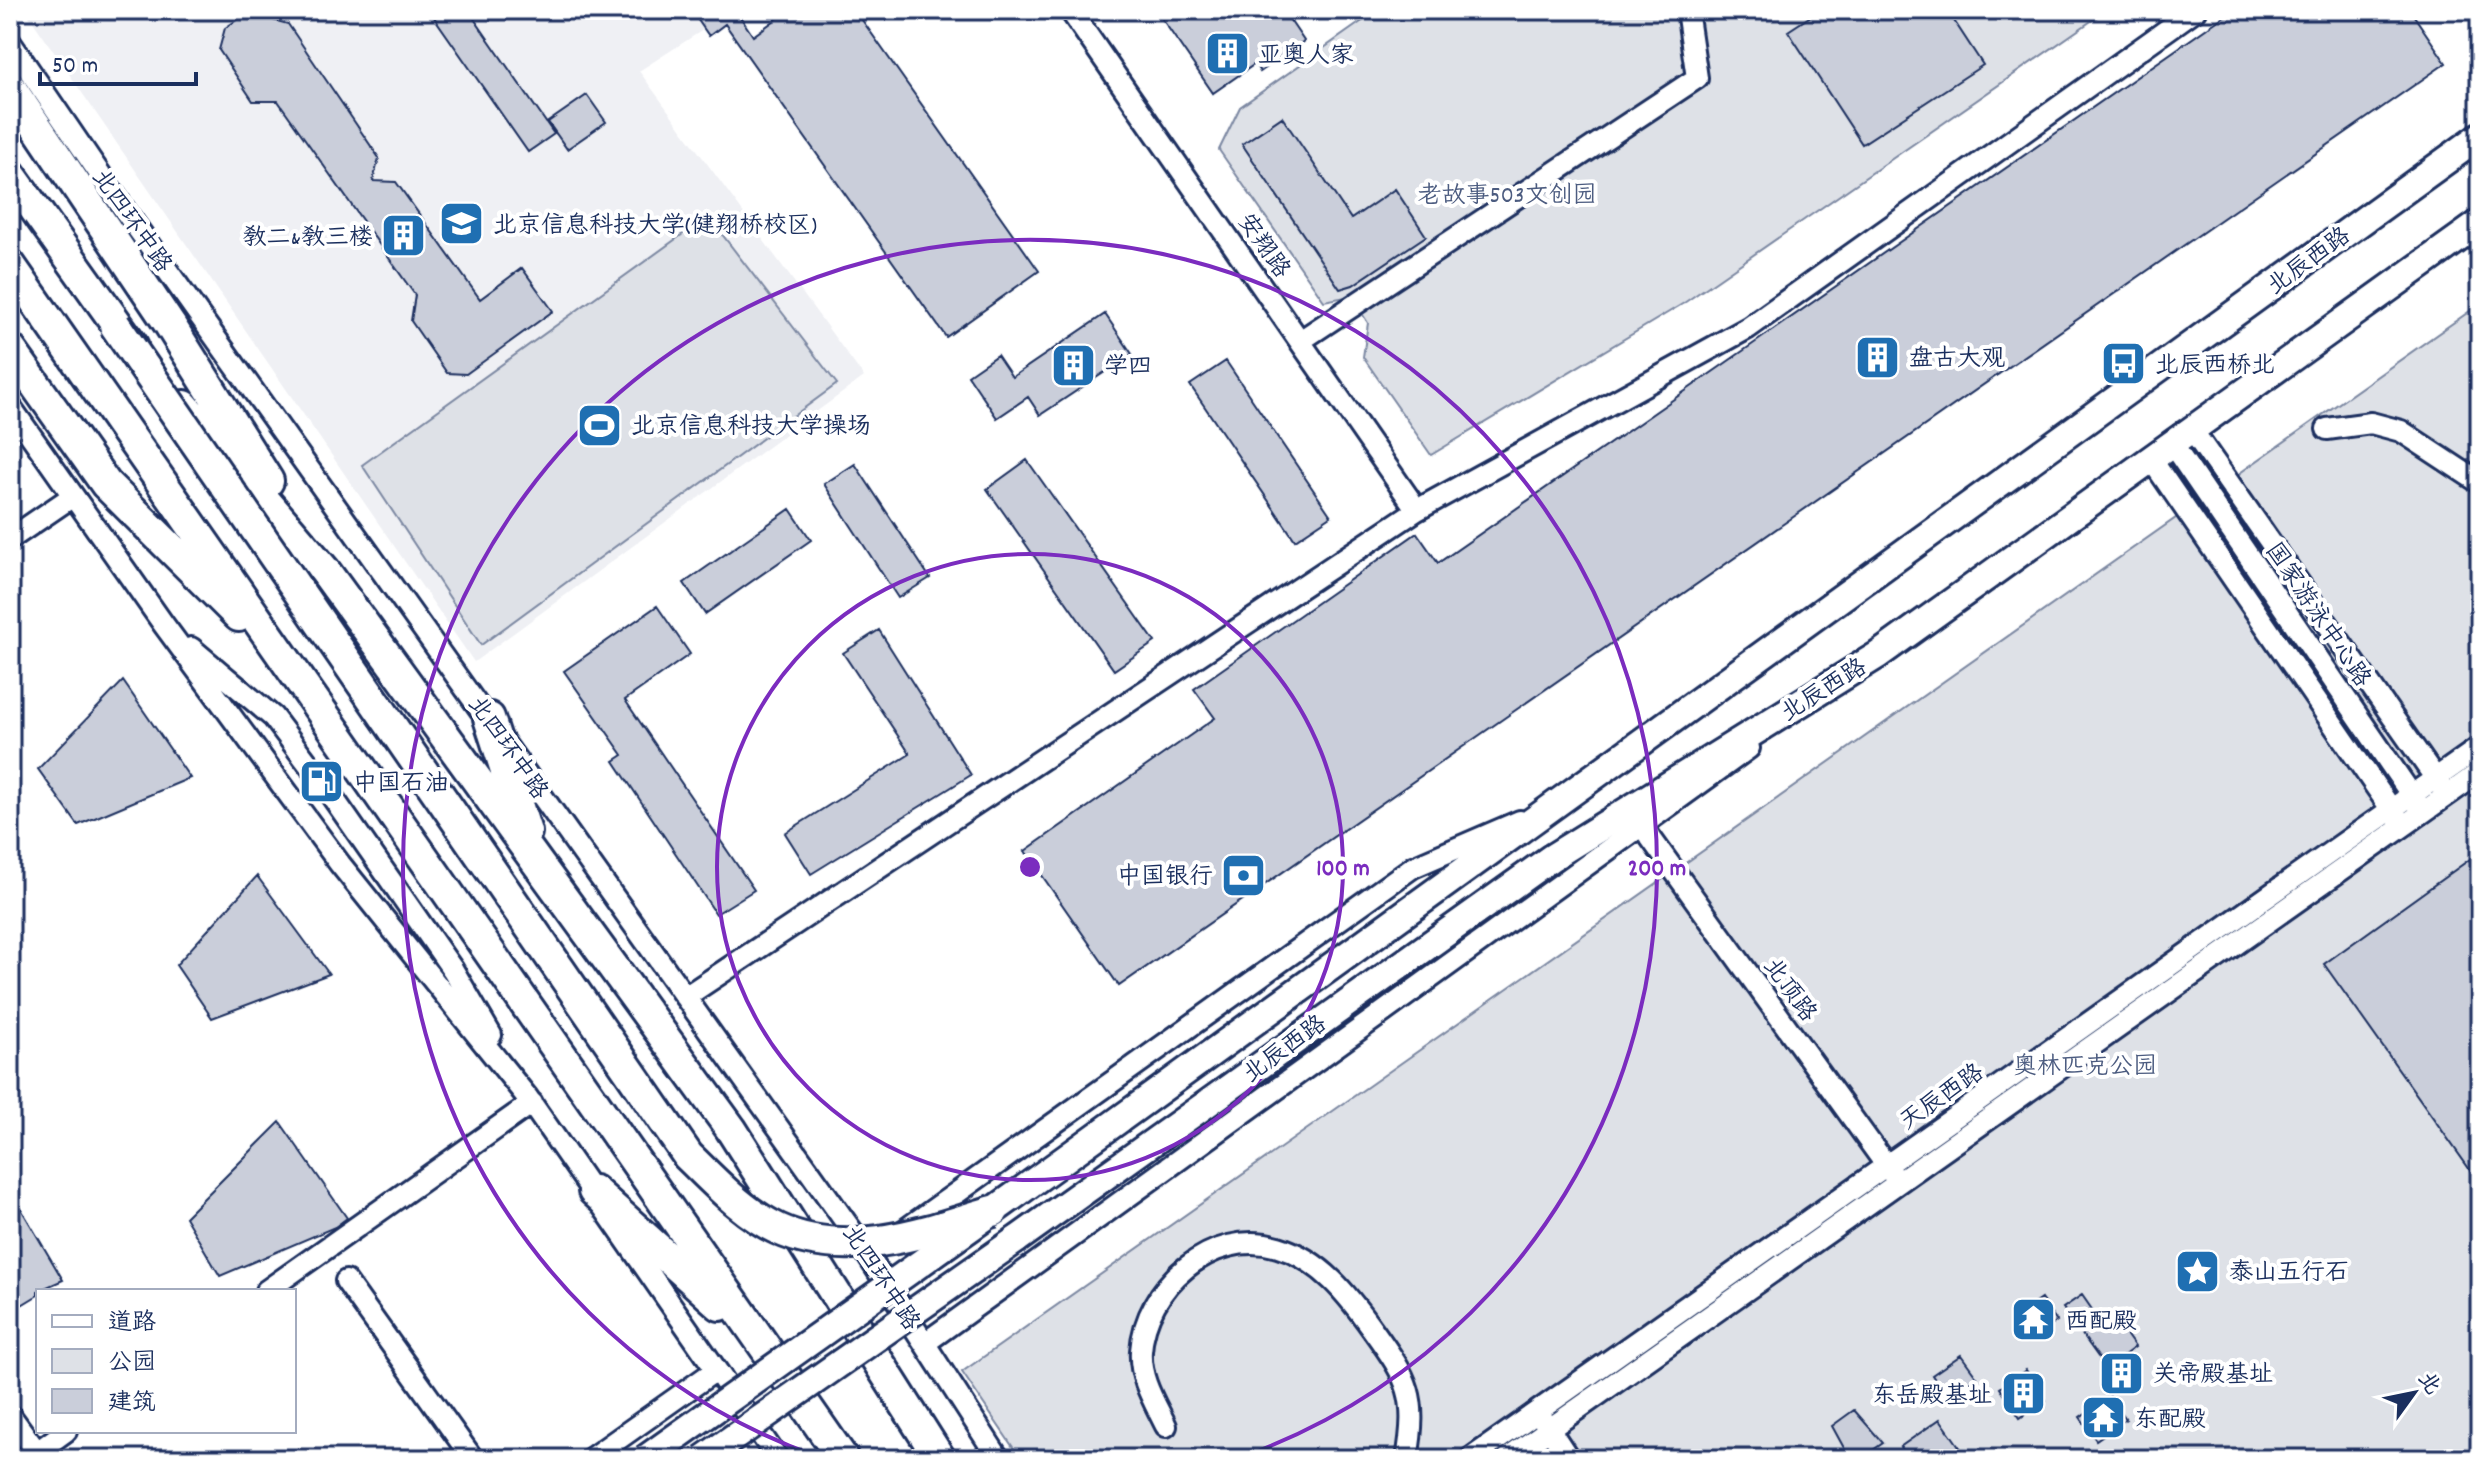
<svg xmlns="http://www.w3.org/2000/svg" width="2490" height="1469" viewBox="0 0 2490 1469" font-family="Dekko,'LXGW WenKai TC',sans-serif">
	<rect width="100%" height="100%" fill="#fff"/>
	<filter id="ink" filterUnits="userSpaceOnUse"><feTurbulence type="fractalNoise" baseFrequency=".0125" numOctaves="2"/><feDisplacementMap in="SourceGraphic" scale="16" xChannelSelector="R" yChannelSelector="G"/><feConvolveMatrix kernelMatrix="1 2 1 2 8 2 1 2 1" color-interpolation-filters="sRGB"/></filter>
	<g filter="url(#ink)">
		<!-- built -->
		<path fill="#eff0f4" d="M25,10h709l-95,61 225,306 -390,285z"/>
		<!-- green -->
		<path fill="#dee1e7" stroke="#7c88a2" stroke-width="2" d="M1378,10h729l-423,293 -253,152 -68,-98 5,-34 -17,-27 -27,5 -105,-151 21,-43z
			M708,216l129,168 -356,261 -119,-180z
			M2480,304v1155h-1459l-59,-87z"/>
		<!-- building -->
		<path fill="#caceda" stroke="#1b2f5e" stroke-width="2" d="M429,10h39l86,124 -26,18z
			M691,10h54l-6,5 14,21 36,-26h66l184,261 -93,66 -221,-313 -16,12z
			M1156,10h127l21,31 -44,31 -5,-8 -42,29z
			M1820,10h127l36,55 -121,79 -74,-113z
			M2233,10h177l36,53 -1327,923 -94,-135 190,-133 -21,-29 223,-156 21,30z
			M247,13l41,11 91,134 -6,23 23,1 84,117 42,-31 31,43 -87,63 -19,-1 -36,-52 4,-26 -137,-194h-25l-34,-51 6,-22z
			M587,95l19,27 -39,27 -19,-27z
			M1282,117l69,102 44,-30 31,47 -73,49 -13,4 -98,-145z
			M1105,314l27,40 -92,61 -12,-18 -31,21 -29,-43 29,-20 15,22z
			M1226,361l105,155 -36,24 -105,-155z
			M1027,460l128,182 -41,28 -127,-181z
			M855,464l75,114 -32,20 -74,-114z
			M790,509l21,31 -106,74 -21,-31z
			M657,606l33,48 -65,46 129,190 -38,24 -102,-153 9,-6 -59,-84z
			M879,630l92,145 -160,99 -26,-41 125,-79 -67,-101z
			M123,681l67,97 -112,47 -40,-56z
			M2480,852v332l-156,-220z
			M257,876l72,98 -117,44 -36,-53z
			M280,1122l67,96 -12,9 -115,49 -35,-59z
			M10,1190l53,90 -25,11v4l-28,17z
			M2082,1295l18,26 10,-9 25,35 -12,9 15,22 -16,12 -59,-82z
			M2041,1299l16,22 -30,21 -15,-23z
			M1961,1355l16,22 -30,21 -15,-23z
			M2026,1370l20,30 -26,18 -20,-30z
			M2110,1396l16,23 -30,21 -16,-23z
			M1854,1410l29,33 -23,16h-10l-18,-33z
			M1940,1419l28,40h-59l-9,-12z"/>
		<g fill="none" stroke-linecap="round" stroke-linejoin="round">
			<defs>
				<path id="minor" d="M1070,10l347,500
					M10,42l120,176 722,1013 147,228
					M1300,341l397,-263 -10,-68
					M10,406l154,219 176,239 187,233 251,362
					M2327,429l44,-6 30,8 79,52
					M2192,430l251,359
					M2172,444l247,362
					M2151,459l247,360
					M10,539l63,-43
					M191,648l82,69 49,65 131,188 38,65
					M1642,826l252,350
					M685,997l732,-487 331,-182 447,-318
					M902,1232l511,-365 107,-46
					M346,1281l127,178
					M266,1291l266,-188
					M925,1343l824,-595
					M10,1415l32,44
					M1542,1418l27,41
					M1166,1426c-11,-23 -27,-48 -25,-75 4,-64 71,-124 137,-104 43,13 70,48 95,83 36,50 45,66 34,129
					M37,1452l29,-21
					M590,1459l126,-89
					M1470,1459l1010,-712
					M1507,1459l973,-687"/>
				<path id="major" d="M993,1211l1487,-1075
					M1016,1240l535,-382 327,-203 602,-432"/>
				<path id="highway" d="M10,87l160,238 98,156
					M10,174l122,171
					M10,265l833,1194
					M10,349l96,135 133,132
					M184,406l141,165 406,558 209,330
					M489,718l37,114
					M594,1191l126,114"/>
			</defs>
			<!-- minor casing -->
			<use href="#minor" stroke="#1b2f5e" stroke-width="26"/>
			<!-- major casing -->
			<use href="#major" stroke="#1b2f5e" stroke-width="32"/>
			<!-- highway casing -->
			<use href="#highway" stroke="#1b2f5e" stroke-width="36"/>
			<!-- minor -->
			<use href="#minor" stroke="#fff" stroke-width="20"/>
			<!-- major -->
			<use href="#major" stroke="#fff" stroke-width="26"/>
			<!-- highway -->
			<use href="#highway" stroke="#fff" stroke-width="30"/>
			<defs>
				<path id="major-bridge" d="M645,1459l339,-241
					M703,1459l313,-219"/>
				<path id="highway-bridge" d="M115,325l573,831c27,26 55,57 90,73 70,32 148,3 215,-18"/>
			</defs>
			<!-- major-bridge casing -->
			<use href="#major-bridge" stroke="#1b2f5e" stroke-width="32" stroke-linecap="butt"/>
			<!-- highway-bridge casing -->
			<use href="#highway-bridge" stroke="#1b2f5e" stroke-width="36" stroke-linecap="butt"/>
			<!-- major-bridge -->
			<use href="#major-bridge" stroke="#fff" stroke-width="26"/>
			<!-- highway-bridge -->
			<use href="#highway-bridge" stroke="#fff" stroke-width="30"/>
		</g>
	</g>
	<!-- distance rings -->
	<g fill="none" stroke="#7b2cbf" stroke-width="4">
		<circle cx="1030" cy="867" r="313"/>
		<path d="M821 1458A627 627 0 1 1 1239 1458"/>
	</g>
	<!-- icons -->
	<defs>
		<symbol id="building-square" viewBox="-11 -11 22 22"><rect x="-9" y="-9" width="18" height="18" rx="4" fill="#1f6fb2" stroke="#fff"/><path d="M-4-6H4V6H1V3H-1V6H-4ZM-2.5-4.3h1.7v1.8h-1.7ZM.8-4.3h1.7v1.8H.8ZM-2.5-1h1.7V.8h-1.7ZM.8-1h1.7V.8H.8Z" fill="#fff"/></symbol>
		<symbol id="university-square" viewBox="-11 -11 22 22"><rect x="-9" y="-9" width="18" height="18" rx="4" fill="#1f6fb2" stroke="#fff"/><path d="M0-5L7-2L0 1L-7-2ZM-4 1L0 2.5L4 1V4Q0 6-4 4Z" fill="#fff"/></symbol>
		<symbol id="bus-square" viewBox="-11 -11 22 22"><rect x="-9" y="-9" width="18" height="18" rx="4" fill="#1f6fb2" stroke="#fff"/><path d="M-5-6H5V4H4V6H2V4H-2V6H-4V4H-5ZM-3.5-4V0h7V-4ZM-3.5 1.2v1.5H-2V1.2ZM2 1.2v1.5H3.5V1.2Z" fill="#fff"/></symbol>
		<symbol id="stadium-square" viewBox="-11 -11 22 22"><rect x="-9" y="-9" width="18" height="18" rx="4" fill="#1f6fb2" stroke="#fff"/><path d="M0-5a6.5 5 0 1 0 0 10a6.5 5 0 1 0 0-10ZM-3.5-1.8h7v3.6h-7Z" fill="#fff"/></symbol>
		<symbol id="fuel-square" viewBox="-11 -11 22 22"><rect x="-9" y="-9" width="18" height="18" rx="4" fill="#1f6fb2" stroke="#fff"/><path d="M-5.5-6h7V0h2V4h1.3V-2.5L3-4.5l.8-.8L6-3V5H2.5V1h-1V6h-7ZM-4.2-4.7v3.2H.2V-4.7Z" fill="#fff"/></symbol>
		<symbol id="bank-square" viewBox="-11 -11 22 22"><rect x="-9" y="-9" width="18" height="18" rx="4" fill="#1f6fb2" stroke="#fff"/><path d="M-6-4H6V4H-6ZM0-2.3a2.3 2.3 0 1 0 0 4.6a2.3 2.3 0 1 0 0-4.6Z" fill="#fff"/></symbol>
		<symbol id="sight-square" viewBox="-11 -11 22 22"><rect x="-9" y="-9" width="18" height="18" rx="4" fill="#1f6fb2" stroke="#fff"/><path d="M0-6L1.8-2.2L6-1.7L2.9 1.2L3.7 5.4L0 3.3L-3.7 5.4L-2.9 1.2L-6-1.7L-1.8-2.2Z" fill="#fff"/></symbol>
		<symbol id="temple-square" viewBox="-11 -11 22 22"><rect x="-9" y="-9" width="18" height="18" rx="4" fill="#1f6fb2" stroke="#fff"/><path d="M0-6L5-2H3V0L6.5 2.5H4V6H1.5V3h-3V6H-4V2.5H-6.5L-3 0V-2H-5Z" fill="#fff"/></symbol>
	</defs>
	<g fill-rule="evenodd">
		<use href="#building-square" x="1202" y="28" width="51" height="51"/>
		<use href="#university-square" x="436" y="198" width="51" height="51"/>
		<use href="#building-square" x="378" y="210" width="51" height="51"/>
		<use href="#building-square" x="1852" y="332" width="51" height="51"/>
		<use href="#bus-square" x="2098" y="338" width="51" height="51"/>
		<use href="#building-square" x="1048" y="340" width="51" height="51"/>
		<use href="#stadium-square" x="574" y="400" width="51" height="51"/>
		<use href="#fuel-square" x="296" y="756" width="51" height="51"/>
		<use href="#bank-square" x="1218" y="850" width="51" height="51"/>
		<use href="#sight-square" x="2172" y="1246" width="51" height="51"/>
		<use href="#temple-square" x="2008" y="1294" width="51" height="51"/>
		<use href="#building-square" x="2096" y="1348" width="51" height="51"/>
		<use href="#building-square" x="1998" y="1368" width="51" height="51"/>
		<use href="#temple-square" x="2078" y="1392" width="51" height="51"/>
	</g>
	<g text-anchor="middle" stroke-width="8" stroke-linejoin="round" paint-order="stroke">
		<!-- poi labels -->
		<g font-size="24" fill="#1b2f5e" stroke="#fff" text-anchor="start">
			<text x="1258" y="62">亚奥人家</text>
			<text x="493" y="232">北京信息科技大学(健翔桥校区)</text>
			<text x="373" y="244" text-anchor="end">教二&amp;教三楼</text>
			<text x="1909" y="365">盘古大观</text>
			<text x="2155" y="372">北辰西桥北</text>
			<text x="1104" y="373">学四</text>
			<text x="631" y="433">北京信息科技大学操场</text>
			<text x="353" y="790">中国石油</text>
			<text x="1213" y="883" text-anchor="end">中国银行</text>
			<text x="2229" y="1279">泰山五行石</text>
			<text x="2065" y="1328">西配殿</text>
			<text x="2153" y="1381">关帝殿基址</text>
			<text x="1992" y="1402" text-anchor="end">东岳殿基址</text>
			<text x="2134" y="1426">东配殿</text>
		</g>
		<!-- park labels -->
		<g font-size="24" fill="#4c5c80" stroke="#fff">
			<text x="1507" y="202">老故事503文创园</text>
			<text x="2085" y="1073">奥林匹克公园</text>
		</g>
		<!-- street labels -->
		<g font-size="24" fill="#1b2f5e" stroke="#fff">
			<text transform="translate(133 220) rotate(55)" y="8">北四环中路</text>
			<text transform="translate(1265 245) rotate(55)" y="8">安翔路</text>
			<text transform="translate(2308 260) rotate(-36)" y="8">北辰西路</text>
			<text transform="translate(2319 614) rotate(56)" y="8">国家游泳中心路</text>
			<text transform="translate(1823 689) rotate(-32)" y="8">北辰西路</text>
			<text transform="translate(509 747) rotate(55)" y="8">北四环中路</text>
			<text transform="translate(1791 989) rotate(54)" y="8">北顶路</text>
			<text transform="translate(1284 1048) rotate(-36)" y="8">北辰西路</text>
			<text transform="translate(1941 1096) rotate(-35)" y="8">天辰西路</text>
			<text transform="translate(882 1277) rotate(57)" y="8">北四环中路</text>
		</g>
	</g>
	<circle cx="1030" cy="867" r="12" fill="#7b2cbf" stroke="#fff" stroke-width="4"/>
	<g font-size="24" text-anchor="middle" font-weight="bold" fill="#7b2cbf" stroke="#fff" stroke-width="8" stroke-linejoin="round" paint-order="stroke">
		<text x="1343" y="875">100 m</text>
		<text x="1657" y="875">200 m</text>
	</g>
	<!-- margin -->
	<rect width="2490" height="1469" fill="none" stroke="#fff" stroke-width="40"/>
	<rect x="20" y="20" width="2450" height="1429" fill="none" stroke="#1b2f5e" stroke-width="3" filter="url(#ink)"/>
	<!-- legend -->
	<rect x="36" y="1289" width="260" height="144" fill="#ffffff" stroke="#a4acbf" stroke-width="2"/>
	<rect x="52" y="1315" width="40" height="12" fill="#ffffff" stroke="#a4acbf" stroke-width="2"/>
	<text x="108" y="1329" font-size="24" fill="#1b2f5e">道路</text>
	<rect x="52" y="1349" width="40" height="24" fill="#dee1e7" stroke="#a4acbf" stroke-width="2"/>
	<text x="108" y="1369" font-size="24" fill="#1b2f5e">公园</text>
	<rect x="52" y="1389" width="40" height="24" fill="#caceda" stroke="#a4acbf" stroke-width="2"/>
	<text x="108" y="1409" font-size="24" fill="#1b2f5e">建筑</text>
	<!-- north arrow -->
	<g transform="translate(2414 1393) rotate(57)" stroke="#ffffff" stroke-width="6" paint-order="stroke">
	<path d="M0-6L14 30L0 20L-14 30Z" fill="#1b2f5e"/>
	<text y="-12" font-size="22" font-weight="bold" text-anchor="middle" fill="#1b2f5e">北</text>
	</g>
	<!-- scale -->
	<path d="M40 72v12h156v-12" fill="none" stroke="#1b2f5e" stroke-width="4"/>
	<text x="52" y="72" font-size="24" fill="#1b2f5e" stroke="#ffffff" stroke-width="6" paint-order="stroke">50 m</text>
</svg>
